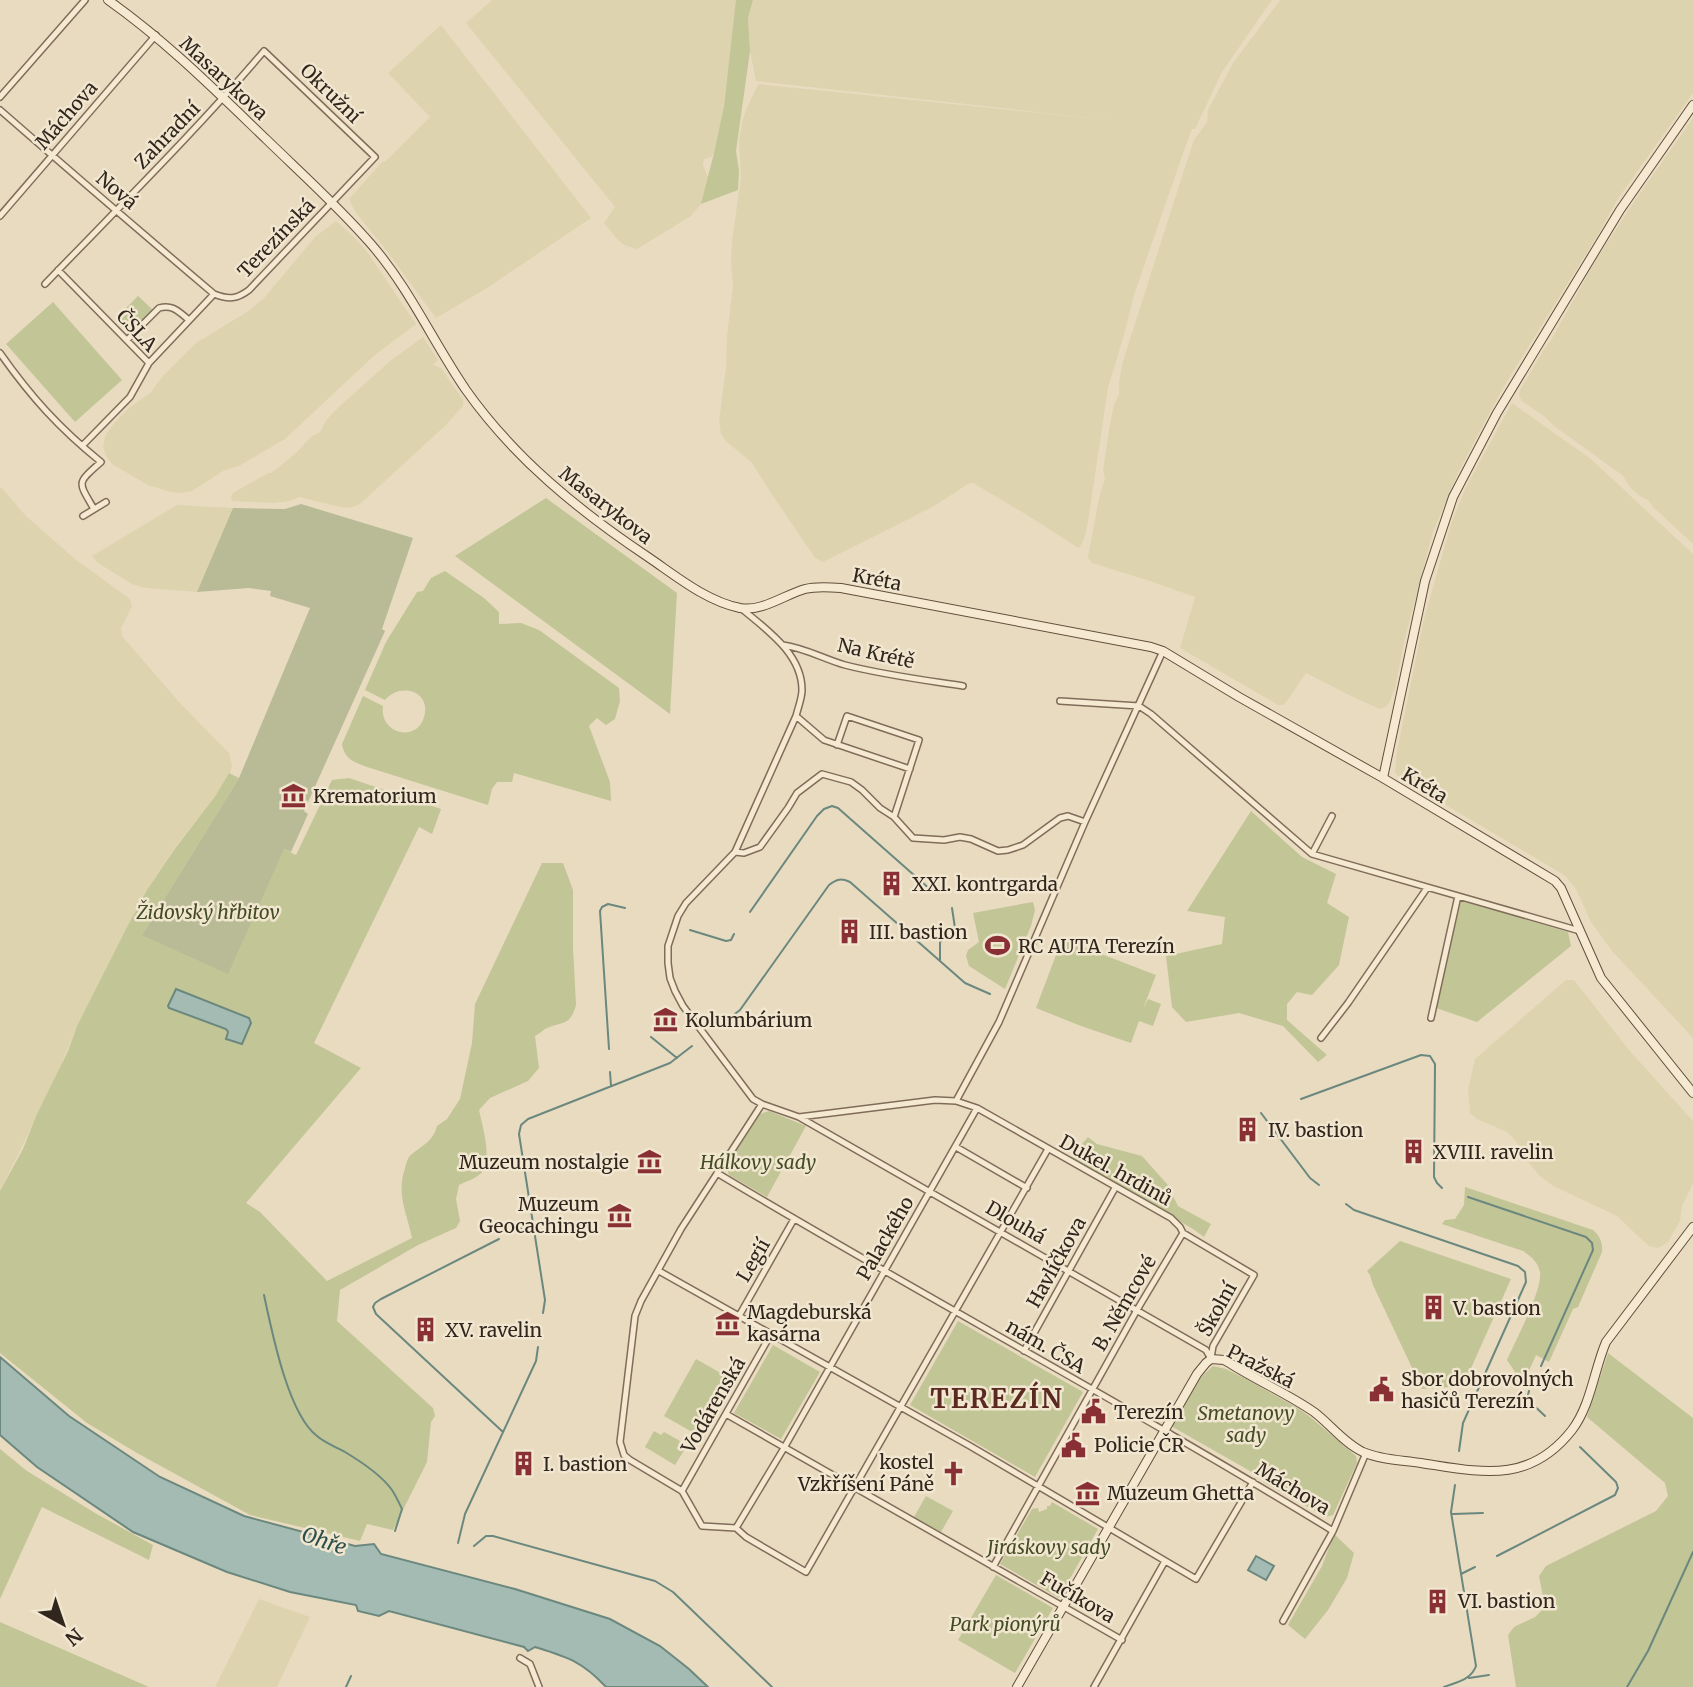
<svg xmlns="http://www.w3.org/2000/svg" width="1693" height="1687" viewBox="0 0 1693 1687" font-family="Merriweather,serif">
	<rect width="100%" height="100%" fill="#e9dbc0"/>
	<!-- farmland -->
	<path fill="#ddd4af" d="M492,0h245l-14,111 -9,42 -3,4 -7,2 -1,6 5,12 -3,17 -4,10 -10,12 -54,33 -13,-4 -6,-5 -14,-17 11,-16 -149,-184z
		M753,0h519l-50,72 -27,57h-3l-2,5 -12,34 -44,127 -10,40 -16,53 -20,134 -4,17 -4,8h-3l-50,-32 -54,-32 -5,1 -34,22 -33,17 -78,39 -8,-4 -48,-71 -15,-24 -26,-22 -5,-7 -2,-13 7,-53 1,-32 6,-51 -2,-23 1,-21 9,-64 -2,-37 3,-18 4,-12 12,-26 361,37 -363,-40 -6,-30 -2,-33z
		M1280,0h413v93l-76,107 -18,33 -96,155 -44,83 -26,61 -28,106 -10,50 -6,15 -3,4 -6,2 -25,-11 -49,-25 -19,28 -4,4h-5l-98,-57 15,-51 -48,-17 -55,-17 -4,-6 11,-59 6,-20 -2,-8 7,-46 4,-20 5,-9v-14l4,-20 63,-197 8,-24 13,-18 1,-12 25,-47z
		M441,25l150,193 -104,70 -51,30 -53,-72 -27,-33 -7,-14 33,-37 4,-1 44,-44 -42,-44z
		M1693,118v426l-39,-36 -6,-8 -7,-3 -10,-9 -9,-13 -68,-49 -9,-9 -23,-16 -3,-6 1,-5 23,-39 8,-11 46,-82 41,-62z
		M336,221l19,17 13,15 48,71 -41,31 -90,84 -46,27 -16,5 -31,20 -11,2 -10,-1 -23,-7 -36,-21 -6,-8 -3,-10 3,-12 9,-12 14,-14 21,-15 13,-17 33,-33 51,-31 16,-13 53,-63z
		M423,337l15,23 -5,5 8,3 22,32v6l-17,19 -86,79 -10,4 -10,-1 -41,-10 -9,4 -16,2 -42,-2 -1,-3 2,-5 35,-20h3l24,-19 17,-18 8,-4 7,-13 14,-14 49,-44z
		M1512,403l79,56 102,95v484l-81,-87 -21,-29 -16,-35 -11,-12 -157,-93 -9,-6 -3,-4 2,-21 27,-132 27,-95 15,-37z
		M0,488h2l24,28 49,43 55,40 2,7 -11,22 1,8 58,67 49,50 3,12 -1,6 -15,24 -42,54 -27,41 -20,37 -50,99 -23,56 -54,109z
		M177,505l56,3 -36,84 -52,-4 -13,-4 -34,-21 -6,-7z
		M1566,980h8l55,70 64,71v63l-11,22 -2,15 -12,21 -10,6 -9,-2 -9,-8 -23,-22 -64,-30 -14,-11 -15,-18 -8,-16 -9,-9 -30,-13 -7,-6 -2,-23 7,-31z
		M259,1599l51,18 -33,70h-62z"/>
	<!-- green -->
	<path fill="#c2c596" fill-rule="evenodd" d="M736,0h17l-5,18 2,33 -14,100 3,20 -1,19 -37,14 13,-51 10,-47z
		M138,296l15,14 -23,22 -14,-14z
		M53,302l69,78 -47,42 -69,-78z
		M546,498l131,95 -7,121 -215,-158z
		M445,571l39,27 15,14v12l22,-1 18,7 80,58 1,13 -5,18 -9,6 -9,-7 -8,8 21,56 1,19 -97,-28 -2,9h-15l-5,7 -4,16 -121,-38c-13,-5 -23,-8 -25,-23l21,-48 20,10c-4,28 34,37 41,11 8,-25 -23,-36 -39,-17l-20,-10 21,-48 31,-50 6,-1 8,-13z
		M229,773l10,5 -97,157 142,-86 12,6 36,-75 17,-2 92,31 -9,25 -13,-7 -105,216 47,25 -115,135 14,9 67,69 85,-43c-5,-25 -16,-43 -7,-70 2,-6 2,-10 7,-14 11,-9 22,-14 25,-28l10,-7 13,-20 12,-56 3,-39 67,-141h21l10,27v57l3,58c-6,22 -14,16 -31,24 -3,2 -6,5 -10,7l4,32 -11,13 -38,17 -11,12c3,14 13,48 4,61 -5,7 -16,10 -24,14l-3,14 4,22 -4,7 -38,17 -78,45 -3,31 96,87 2,8 -4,6 -4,40 -34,68 -26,-6 -7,17 -110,-26 -113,-62 -50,-30 -87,-70v-162l23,-42 14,-35 31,-63 9,-25 50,-99 20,-37 27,-40 42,-55zM176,989l73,29 -7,26 -14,-3 -2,-12 -57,-21z
		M1251,811l51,46 34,17 -9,29 22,14 -10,48 -27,30 -15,-3 -10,12v16l40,35 -9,7 -35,-36 -44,-13 -53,9 -14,-15 -6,-51 56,-12 3,-27 -38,-6z
		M1461,901l107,31 3,14 -94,76 -41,-14z
		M1033,902l2,8 -4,16 -26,63 -36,-23 -3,-10 2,-6 11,-8 -6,-29z
		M1062,939l94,36 -13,34 5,-10 13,5 -8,22 -14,-5 -8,22 -50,-17 -45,-18z
		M769,1111l37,15 -39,71 -38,-22 -3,-9 34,-52z
		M1088,1137l9,7 45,12 25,28 11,22 33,18 -7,13 -11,-8 -123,-71z
		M1465,1187l128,43c7,6 10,13 9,22l-24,55 -5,2 -24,53 -13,-7 -13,29 -16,-24c8,-18 36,-71 33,-88 -2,-10 -9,-16 -17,-21l-81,-27 3,-4 10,-1 9,-14z
		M1400,1241l111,38 -48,107 -41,3 -49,-104 -3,-10 -3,-4z
		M958,1321l125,71 -48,85 -125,-72z
		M773,1345l47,27 -39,67 -47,-26z
		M1608,1353l85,65v269h-177l-8,-52 6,-8 21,-10 10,-10 -6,-31 7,-10 110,-55 12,-15 -3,-13 -78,-66z
		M696,1359l30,17 -32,57 -30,-17z
		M1213,1366l13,3 20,10 50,28 13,9 47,40 1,7 -24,52 -7,2 -63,-35 1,-3 -93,-53 26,-45z
		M654,1431l7,4 3,-3 16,9 -2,4 7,4 -10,16 -30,-18z
		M0,1449l27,22 68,42 58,32 -4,15 -107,-53 -42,92z
		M926,1496l27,15 -12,21 -27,-15z
		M1052,1502l46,27 -39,69 -59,-34 32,-55 6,-1 1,4 8,-3v-3h3z
		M1334,1534l20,19 -7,25 -19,32 -23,29 -17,-14 34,-59z
		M996,1575l57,33 -38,65 -57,-33z
		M0,1622l149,65h-149z"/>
	<!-- cemetery -->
	<path fill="#b8bb95" d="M301,504l112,34 -31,91 3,2 -81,180 4,3 -17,38 -7,-3 -56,125 -86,-39 97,-157 71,-170 -40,-12 1,-5 -22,-3 -52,4 36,-84 52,1z"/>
	<!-- water -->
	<path fill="#a3bbb3" stroke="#6b887f" stroke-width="2" d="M176,989l73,29 2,5 -9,21 -16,-5 2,-7 -2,-3 -57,-21 -1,-2z
		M0,1357l69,59 91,61 84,39 111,30 19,-2 7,10 134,35 95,30 50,27 29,23 19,18h-102c-24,-26 -39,-30 -71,-40l-7,4 -4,-4 -135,-36 -10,5 -21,-5 -2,-6 -66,-13 -63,-20 -94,-40 -96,-65 -37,-32z
		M1256,1556l18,10 -8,14 -18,-10z"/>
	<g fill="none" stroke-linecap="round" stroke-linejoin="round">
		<!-- stream -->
		<path stroke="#6b887f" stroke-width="2" d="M952,908l3,20
			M750,912l67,-96 7,-7 8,-3 6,2 94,83
			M690,930l36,11 5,-1 3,-6
			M940,960v-18l4,-3
			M718,1027l22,-17 89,-125c8,-6 12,-7 21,-3l115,101 25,11
			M651,1037l26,21
			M609,1049l-9,-138 2,-4 6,-3 17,4
			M610,1072l1,14
			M1301,1099l120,-44 9,1 5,8 -1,113 3,6 5,5
			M1261,1113l49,65 9,7
			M1468,1197l118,40 6,6 1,7 -52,116
			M1346,1204l8,6 164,56 7,6 1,10 -63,141 -4,28
			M519,1229l14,-7
			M499,1239l-118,60 -6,4 -2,4 3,7 127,118
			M264,1295c8,37 24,119 53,141 8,7 19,11 28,16 15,9 37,24 47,38 4,6 7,13 10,19l-7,22
			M543,1313l2,-13 -26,-166 2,-9 7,-6 142,-56 22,-17
			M1529,1391l-2,8 18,17
			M1453,1514l30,-1
			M458,1543l7,-29 71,-153 2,-14
			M474,1546l12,-10h7l162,45 18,11 99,95
			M1497,1556l118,-61 3,-7 -2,-6 -36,-35
			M1461,1574l14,-7
			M1469,1678l20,-3
			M346,1687l5,-11
			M1444,1687c13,-5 27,-7 32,-21l-25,-154 4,-27
			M1627,1687l21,-36 45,-99"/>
		<defs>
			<path id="street" d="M0,97l85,-97
				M0,110c71,62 142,123 214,184 15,6 23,5 35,-4l126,-133 -111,-106c-69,81 -145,156 -219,233
				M0,216l156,-181
				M58,270l91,93 -19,34 -48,49
				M127,340l32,-32c14,-4 20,4 30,12
				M0,353c31,44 59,75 101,109 -25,22 -23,19 -7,47
				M149,363l65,-69
				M83,516l23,-14
				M742,609c25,21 60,45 60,81 0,8 -4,18 -6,26l-61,136 -49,51 -8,13 -10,30v17l2,15 5,13 8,15 70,93 9,5 37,13 407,233 5,9
				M783,645c22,3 41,14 62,20 39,10 79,15 118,21
				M1060,701l79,5 12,8 161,140 268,77
				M796,716l28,24 86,29
				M837,745l10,-29 72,24 -25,77
				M735,852l9,1 16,-6 28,-39 9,-15 25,-19 29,8 11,8 18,18 14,9 19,21 31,2 16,-3 11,2 27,12 10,-1 15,-5 37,-27 8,-2 17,6
				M1312,854l20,-38
				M1431,1018l27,-122
				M1321,1038l27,-35 79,-115
				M956,1101l43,-79 86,-200 78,-171
				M762,1104l-81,125 -40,72 -6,15 -15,126 4,13 6,5 52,31 20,35 34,2 10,9 60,35 242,-423
				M799,1117l136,-17 21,1 21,7 194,110 9,9 3,6 71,42 -41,71 -2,12
				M956,1147l71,41
				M717,1173c203,122 413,233 616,358
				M659,1271l311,175 226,133 57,-97
				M739,1316l55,-97
				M1024,1351l91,-163
				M726,1414l396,226
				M682,1491l89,-157
				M736,1528l48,-80 193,-340
				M993,1567l144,-257 46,-77
				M1283,1621l50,-90 33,-78
				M520,1658l10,6 9,23
				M1094,1687l71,-126"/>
			<path id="secondary" d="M108,0c58,41 108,91 159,140 35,34 72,67 104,104 39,45 62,98 95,146 48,68 113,121 182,167 28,19 58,44 92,51 22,4 44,-13 65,-19 11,-3 24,-2 36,-1l310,59 12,4 76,46 144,81 172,103 6,7 40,90 92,115
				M1383,778l42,-197 28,-84 44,-84 123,-203 73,-105
				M1017,1687l180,-313 9,-11 5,-4 13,1 7,4c27,17 57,30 83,48 16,12 30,31 49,40 18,8 39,8 58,11 59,9 108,22 151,-33 19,-25 22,-60 34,-88l87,-115"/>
		</defs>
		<!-- street casing -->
		<use href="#street" stroke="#806c5a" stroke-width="8"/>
		<!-- secondary casing -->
		<use href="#secondary" stroke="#624e3d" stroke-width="10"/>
		<!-- street -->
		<use href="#street" stroke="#f5e9d2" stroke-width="5"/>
		<!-- secondary -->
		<use href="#secondary" stroke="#f5e9d2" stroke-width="8"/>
	</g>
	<!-- icons -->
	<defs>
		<symbol id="museum-bare" viewBox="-9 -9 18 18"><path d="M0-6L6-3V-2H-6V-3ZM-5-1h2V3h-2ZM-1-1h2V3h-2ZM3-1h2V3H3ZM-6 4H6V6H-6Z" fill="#893035" stroke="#f1e6cf" stroke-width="2.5" paint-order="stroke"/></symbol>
		<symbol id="building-bare" viewBox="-9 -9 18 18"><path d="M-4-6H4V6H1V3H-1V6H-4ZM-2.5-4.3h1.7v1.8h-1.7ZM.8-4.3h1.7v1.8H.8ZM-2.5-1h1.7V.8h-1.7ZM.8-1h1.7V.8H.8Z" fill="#893035" stroke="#f1e6cf" stroke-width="2.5" paint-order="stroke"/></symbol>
		<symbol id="stadium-bare" viewBox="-9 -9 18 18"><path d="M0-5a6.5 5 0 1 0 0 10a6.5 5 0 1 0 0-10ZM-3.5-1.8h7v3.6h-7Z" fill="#893035" stroke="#f1e6cf" stroke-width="2.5" paint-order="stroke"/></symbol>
		<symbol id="civic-bare" viewBox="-9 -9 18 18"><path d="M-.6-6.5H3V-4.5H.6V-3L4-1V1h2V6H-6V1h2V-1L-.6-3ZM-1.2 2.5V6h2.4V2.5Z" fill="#893035" stroke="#f1e6cf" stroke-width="2.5" paint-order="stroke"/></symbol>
		<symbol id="church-bare" viewBox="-9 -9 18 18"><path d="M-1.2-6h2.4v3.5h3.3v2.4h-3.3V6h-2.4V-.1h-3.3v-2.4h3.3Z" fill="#893035" stroke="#f1e6cf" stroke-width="2.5" paint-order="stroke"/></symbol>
	</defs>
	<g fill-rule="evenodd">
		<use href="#museum-bare" x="276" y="778" width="35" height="35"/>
		<use href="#building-bare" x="874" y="866" width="35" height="35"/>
		<use href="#building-bare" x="832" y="914" width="35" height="35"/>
		<use href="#stadium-bare" x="980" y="928" width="35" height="35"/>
		<use href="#museum-bare" x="648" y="1002" width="35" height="35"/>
		<use href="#building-bare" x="1230" y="1112" width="35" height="35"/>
		<use href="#building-bare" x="1396" y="1134" width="35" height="35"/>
		<use href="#museum-bare" x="632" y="1144" width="35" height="35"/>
		<use href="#museum-bare" x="602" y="1198" width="35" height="35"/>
		<use href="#building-bare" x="1416" y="1290" width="35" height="35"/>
		<use href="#museum-bare" x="710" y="1306" width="35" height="35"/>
		<use href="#building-bare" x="408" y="1312" width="35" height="35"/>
		<use href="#civic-bare" x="1364" y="1372" width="35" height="35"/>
		<use href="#civic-bare" x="1076" y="1394" width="35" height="35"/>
		<use href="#civic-bare" x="1056" y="1428" width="35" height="35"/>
		<use href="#building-bare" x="506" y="1446" width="35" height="35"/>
		<use href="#church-bare" x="936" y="1456" width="35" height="35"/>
		<use href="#museum-bare" x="1070" y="1476" width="35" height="35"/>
		<use href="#building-bare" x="1420" y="1584" width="35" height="35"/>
	</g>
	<g text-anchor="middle" stroke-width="5" stroke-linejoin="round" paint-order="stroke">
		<!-- street labels -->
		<g font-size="19" fill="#31261d" stroke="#f1e6cf">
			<text transform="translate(224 78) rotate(43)" y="7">Masarykova</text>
			<text transform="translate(331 93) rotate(44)" y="7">Okružní</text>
			<text transform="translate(66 115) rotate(-49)" y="7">Máchova</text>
			<text transform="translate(167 135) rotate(-46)" y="7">Zahradní</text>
			<text transform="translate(117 190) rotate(40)" y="7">Nová</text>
			<text transform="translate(276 238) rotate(-46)" y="7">Terezínská</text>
			<text transform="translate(137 330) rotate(47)" y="7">ČSLA</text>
			<text transform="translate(606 505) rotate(38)" y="7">Masarykova</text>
			<text transform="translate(877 579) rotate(11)" y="7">Kréta</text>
			<text transform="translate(876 653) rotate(13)" y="7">Na Krétě</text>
			<text transform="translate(1425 785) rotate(31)" y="7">Kréta</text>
			<text transform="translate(1116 1170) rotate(29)" y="7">Dukel. hrdinů</text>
			<text transform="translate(1016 1222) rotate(30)" y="7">Dlouhá</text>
			<text transform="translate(885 1238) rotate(-60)" y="7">Palackého</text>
			<text transform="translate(753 1260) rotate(-60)" y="7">Legií</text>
			<text transform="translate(1056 1262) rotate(-61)" y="7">Havlíčkova</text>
			<text transform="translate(1124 1303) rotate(-60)" y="7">B. Němcové</text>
			<text transform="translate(1217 1309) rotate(-61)" y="7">Školní</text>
			<text transform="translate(1046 1346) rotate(30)" y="7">nám. ČSA</text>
			<text transform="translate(1261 1366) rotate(27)" y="7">Pražská</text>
			<text transform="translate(713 1405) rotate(-60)" y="7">Vodárenská</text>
			<text transform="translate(1293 1488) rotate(31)" y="7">Máchova</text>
			<text transform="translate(1078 1597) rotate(30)" y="7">Fučíkova</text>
		</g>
		<!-- poi labels -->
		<g font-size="19" fill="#31261d" stroke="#f1e6cf" text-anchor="start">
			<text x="313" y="803">Krematorium</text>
			<text x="912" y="891">XXI. kontrgarda</text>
			<text x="869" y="939">III. bastion</text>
			<text x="1018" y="953">RC AUTA Terezín</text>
			<text x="685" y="1027">Kolumbárium</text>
			<text x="1268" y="1137">IV. bastion</text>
			<text x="1433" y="1159">XVIII. ravelin</text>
			<text x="629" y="1169" text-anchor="end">Muzeum nostalgie</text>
			<text x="599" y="1211" text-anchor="end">Muzeum<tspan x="599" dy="22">Geocachingu</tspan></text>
			<text x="1453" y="1315">V. bastion</text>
			<text x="747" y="1319">Magdeburská<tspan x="747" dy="22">kasárna</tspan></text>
			<text x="445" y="1337">XV. ravelin</text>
			<text x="1401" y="1386">Sbor dobrovolných<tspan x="1401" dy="22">hasičů Terezín</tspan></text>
			<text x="1114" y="1419">Terezín</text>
			<text x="1094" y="1452">Policie ČR</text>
			<text x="934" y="1469" text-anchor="end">kostel<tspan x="934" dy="22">Vzkříšení Páně</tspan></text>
			<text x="543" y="1471">I. bastion</text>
			<text x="1107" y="1500">Muzeum Ghetta</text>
			<text x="1458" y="1608">VI. bastion</text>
		</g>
		<!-- park labels -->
		<g font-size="19" font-style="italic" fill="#444c25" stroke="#f1e6cf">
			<text x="208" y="919">Židovský hřbitov</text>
			<text x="758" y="1169">Hálkovy sady</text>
			<text x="1246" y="1420">Smetanovy<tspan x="1246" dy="22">sady</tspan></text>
			<text x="1049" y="1554">Jiráskovy sady</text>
			<text x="1005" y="1631">Park pionýrů</text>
		</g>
		<!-- water labels -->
		<g font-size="21" font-style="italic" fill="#2d504c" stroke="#f1e6cf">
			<text transform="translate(324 1541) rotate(19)" y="7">Ohře</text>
		</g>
		<!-- district labels -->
		<g font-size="26" font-weight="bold" letter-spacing="2" fill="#5a2a21" stroke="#f1e6cf">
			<text x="997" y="1408">TEREZÍN</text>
		</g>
	</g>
	<!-- north arrow -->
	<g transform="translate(63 1624) rotate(140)" stroke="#f1e6cf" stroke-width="5" paint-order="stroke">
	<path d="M0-5L12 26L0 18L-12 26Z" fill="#31261d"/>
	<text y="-10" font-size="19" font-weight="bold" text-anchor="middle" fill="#31261d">N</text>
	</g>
</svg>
